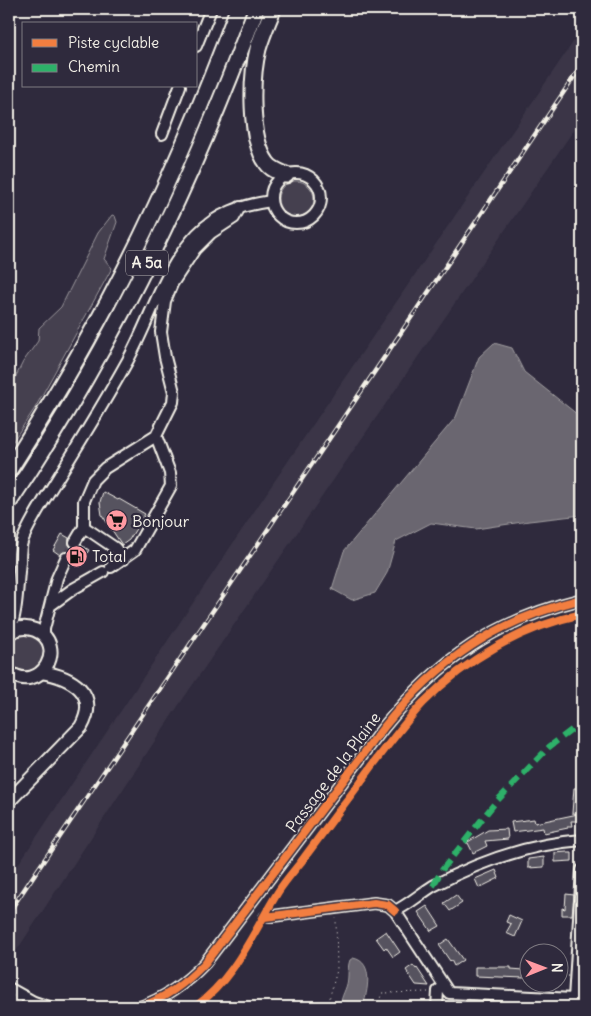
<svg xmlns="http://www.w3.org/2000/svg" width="591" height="1016" viewBox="0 0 591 1016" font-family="Delius,sans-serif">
	<rect width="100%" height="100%" fill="#2f2a3d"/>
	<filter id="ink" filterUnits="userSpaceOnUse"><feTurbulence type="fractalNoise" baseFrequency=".02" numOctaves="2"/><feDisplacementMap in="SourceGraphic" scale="10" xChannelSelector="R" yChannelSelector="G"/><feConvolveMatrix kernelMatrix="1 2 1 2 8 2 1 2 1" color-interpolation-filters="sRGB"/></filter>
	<g filter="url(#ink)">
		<!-- built -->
		<path fill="#3b3647" d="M582,29v89l-408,594 -165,250v-84l267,-399z"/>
		<!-- green -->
		<path fill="#454050" stroke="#9c989c" d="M278 199a18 18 0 1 1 36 0a18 18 0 1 1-36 0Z
			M112,215l3,1 2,6 -13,37 8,9 -77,140 -26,39v-66l3,3 11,-22 15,-21 1,-13 22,-21 37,-74z
			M8 653a18 18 0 1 1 36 0a18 18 0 1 1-36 0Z"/>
		<!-- water -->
		<path fill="#6a6670" stroke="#a19ea0" d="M494,343l18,5 12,24 54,43 4,1v99l-53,6 -53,8 -45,-6 -35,18 -9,32 -12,20 -23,7 -20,-11 12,-38 112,-134 23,-60z
			M353,958c22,4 14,34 10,49h-22c-1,-9 4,-15 6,-23 2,-8 0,-16 3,-24z"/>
		<!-- building -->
		<path fill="#56525f" stroke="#f4f1e8" d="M103,492l15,8 1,-1 26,15 -16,26 -7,5 -20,-30 -2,-13z
			M62,534l7,4v7l3,3h6l3,-3 8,5 -10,16 -7,-4 1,-5 -4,-5 -4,-1 -5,4 -7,-5z
			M574,788h5v15h3v11l-10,-1z
			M578,814l-1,7h-6l1,5h-4v2l-24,5 -1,-5 -30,4 -2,-10 23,-3 1,4z
			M507,829l1,10 -23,2 2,5 -14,7 -5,-10h-2l22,-13z
			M567,852l1,1h4v8l-17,1v-9z
			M544,857v10l-16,1v-9z
			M496,870l3,8 -20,10 -4,-9z
			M566,894l8,1 -2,20h-10v-7l3,1z
			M456,895l6,8 -12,8 -6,-8z
			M427,906l13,20 -9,5 -13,-19z
			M509,915l13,6 -7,16 -9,-4 5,-9 -5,-2z
			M386,931l14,21 -7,5 -7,-10 -2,2 -8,-11z
			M448,939l15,21 -9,6 -3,-6 -1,1 -11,-16z
			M413,965l3,4 1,-1 12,18 -13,-1 -10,-15z
			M475,967h36v2l13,1v8l-49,-2z"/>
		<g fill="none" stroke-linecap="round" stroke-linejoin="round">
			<!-- minor-tunnel -->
			<path stroke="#4d4857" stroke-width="10" stroke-dasharray="10 5" stroke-linecap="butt" d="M66,558l9,-16"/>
			<defs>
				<path id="minor" d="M196,46l15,-37
					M162,134l18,-48
					M271 198a25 25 0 1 1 50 0a25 25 0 1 1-50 0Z
					M84,527l31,21 9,11
					M75,542l9,-15v-26l9,-21 12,-12 51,-32 17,-34 1,-10 -9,-35 -4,-25 4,-31 7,-17 23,-35 16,-16 23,-15 6,-11
					M111,567l24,-17 36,-64 -1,-13 -14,-37
					M51,605l22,-16 30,-17
					M9,633c9,-22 8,-48 11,-71 0,-7 0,-16 3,-23 10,-24 26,-46 39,-68 23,-37 45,-73 66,-111 23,-42 35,-90 69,-126 20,-21 46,-29 74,-33
					M44,636v-7l13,-51 9,-20
					M395,911c13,-6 25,-17 38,-25 47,-25 96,-42 149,-46
					M265,917l109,-14 14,2 7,6 54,82 125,6 -1,8
					M9,988l25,14 15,5
					M574,999l8,-129
					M12,1007l7,-12
					M140,1007c26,-9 46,-24 65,-44l179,-236c55,-68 113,-107 198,-128
					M437,1007l1,-16 6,-5"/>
				<path id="major" d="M9,634c7,-6 16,-8 26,-4 34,14 6,66 -26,42
					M9,801l72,-74c19,-34 -9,-50 -40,-55"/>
				<path id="highway" d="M273,9c-5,13 -11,26 -15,40 -7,28 -9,90 9,114 4,6 12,9 19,12
					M9,470c26,-41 52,-83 76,-126 61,-107 110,-220 153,-335
					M9,502c103,-153 183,-320 247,-493"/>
			</defs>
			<!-- minor casing -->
			<use href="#minor" stroke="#f4f1e8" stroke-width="14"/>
			<!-- major casing -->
			<use href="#major" stroke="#f4f1e8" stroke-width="16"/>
			<!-- highway casing -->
			<use href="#highway" stroke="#f4f1e8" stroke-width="19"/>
			<!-- path -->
			<path stroke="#f4f1e8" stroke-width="1" stroke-dasharray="1 4" stroke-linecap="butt" d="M327,1007l10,-37 -1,-52
				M377,1007l5,-14 46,-1"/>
			<!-- minor -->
			<use href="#minor" stroke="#2f2a3d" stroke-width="10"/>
			<!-- major -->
			<use href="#major" stroke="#2f2a3d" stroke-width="12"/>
			<!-- highway -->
			<use href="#highway" stroke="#2f2a3d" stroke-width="15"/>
			<defs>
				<path id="rail" d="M9,912l573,-847"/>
			</defs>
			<!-- rail casing -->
			<use href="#rail" stroke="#f4f1e8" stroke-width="4.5"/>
			<!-- rail -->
			<use href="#rail" stroke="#2f2a3d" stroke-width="2.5" stroke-dasharray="8" stroke-linecap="butt"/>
			<!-- quiet -->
			<path stroke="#2db169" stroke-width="6" stroke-dasharray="12 6" stroke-linecap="butt" d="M433,886l9,-16 52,-66 55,-57 33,-25"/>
			<defs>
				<path id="cycleway" d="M265,917l109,-14 14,2 7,6
					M140,1007c26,-9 46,-24 65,-44l179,-236c55,-68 113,-107 198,-128
					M195,1007c40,-29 58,-74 83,-115 7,-11 15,-20 23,-30 14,-19 29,-39 43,-58 26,-34 50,-70 79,-101 43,-44 99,-76 159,-89"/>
			</defs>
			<!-- cycleway casing -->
			<use href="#cycleway" stroke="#2f2a3d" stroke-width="11"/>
			<!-- cycleway -->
			<use href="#cycleway" stroke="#f27e40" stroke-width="8"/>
		</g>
	</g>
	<!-- icons -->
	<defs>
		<symbol id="supermarket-disc" viewBox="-11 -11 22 22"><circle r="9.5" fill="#ff9aa2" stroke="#2f2a3d"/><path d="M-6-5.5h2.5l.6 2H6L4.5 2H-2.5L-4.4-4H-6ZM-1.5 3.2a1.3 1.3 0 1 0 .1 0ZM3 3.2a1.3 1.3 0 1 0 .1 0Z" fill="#111"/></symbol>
		<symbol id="fuel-disc" viewBox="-11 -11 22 22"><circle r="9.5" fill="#ff9aa2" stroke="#2f2a3d"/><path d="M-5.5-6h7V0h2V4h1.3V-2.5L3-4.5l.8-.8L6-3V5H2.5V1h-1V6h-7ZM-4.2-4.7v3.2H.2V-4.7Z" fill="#111"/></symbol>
	</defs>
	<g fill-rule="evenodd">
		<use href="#supermarket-disc" x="104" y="508" width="25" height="25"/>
		<use href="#fuel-disc" x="64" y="544" width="25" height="25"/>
	</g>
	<g text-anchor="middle" stroke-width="4.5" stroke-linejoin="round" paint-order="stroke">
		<!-- shield labels -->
		<rect fill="#2f2a3d" stroke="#b9b5b5" stroke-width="1" x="126" y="250.5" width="42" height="25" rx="4"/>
		<g font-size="15" font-weight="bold" fill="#f4f1e8">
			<text x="147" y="268">A 5a</text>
		</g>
		<!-- poi labels -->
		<g font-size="16" fill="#f4f1e8" stroke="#2f2a3d" text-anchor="start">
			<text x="132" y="527">Bonjour</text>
			<text x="92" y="562">Total</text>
		</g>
		<!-- street labels -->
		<g font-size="16" fill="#f4f1e8" stroke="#2f2a3d">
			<text transform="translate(333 772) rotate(-53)" y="6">Passage de la Plaine</text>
		</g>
	</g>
	<!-- margin -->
	<rect width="591" height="1016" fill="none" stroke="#2f2a3d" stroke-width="30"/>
	<rect x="15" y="15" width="561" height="986" fill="none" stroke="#f4f1e8" stroke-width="2" filter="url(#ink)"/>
	<!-- legend -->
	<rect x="22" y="22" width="175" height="65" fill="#2f2a3d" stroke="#7e7a81"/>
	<rect x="32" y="39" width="25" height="8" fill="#f27e40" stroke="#7e7a81"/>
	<text x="68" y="48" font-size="15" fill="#f4f1e8">Piste cyclable</text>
	<rect x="32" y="64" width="25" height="8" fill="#2db169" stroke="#7e7a81"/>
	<text x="68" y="72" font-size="15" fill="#f4f1e8">Chemin</text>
	<!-- north arrow -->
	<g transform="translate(544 968) rotate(89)"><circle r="24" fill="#2f2a3d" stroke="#7e7a81"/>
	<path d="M0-4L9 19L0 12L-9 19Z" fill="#ff9aa2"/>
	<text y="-8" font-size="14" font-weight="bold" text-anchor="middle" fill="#f4f1e8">N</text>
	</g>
</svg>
